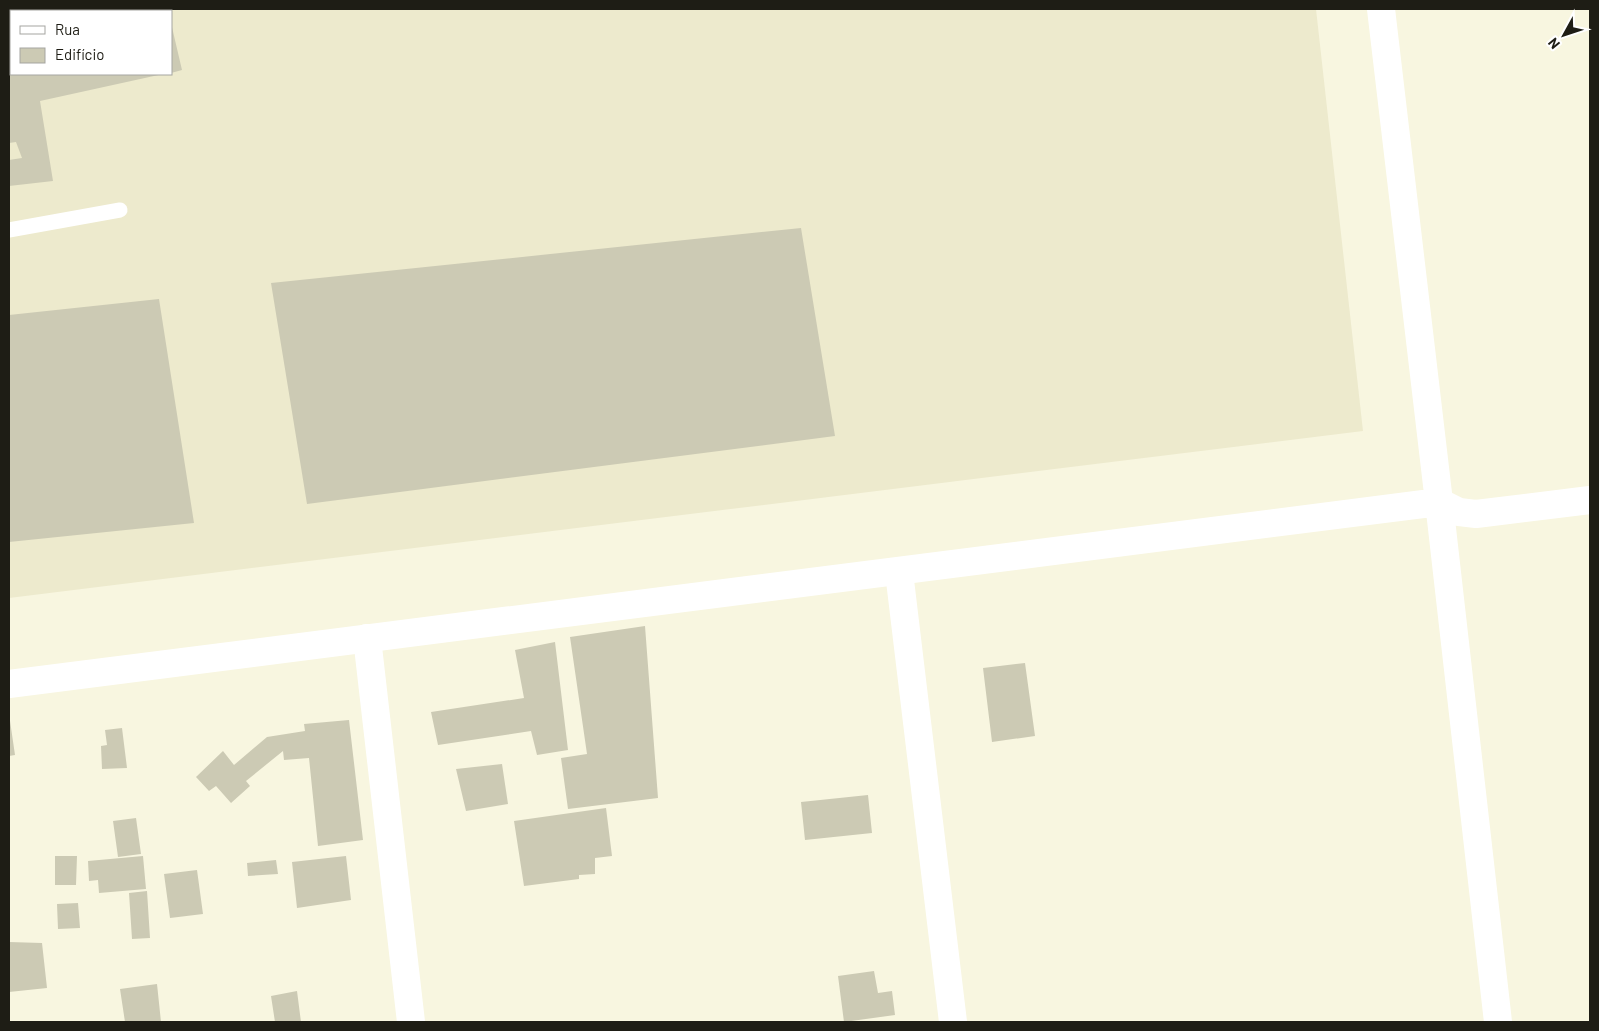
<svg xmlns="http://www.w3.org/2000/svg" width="1599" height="1031" viewBox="0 0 1599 1031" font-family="Barlow,sans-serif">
	<rect width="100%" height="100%" fill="#f8f6e0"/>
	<!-- built -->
	<path fill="#edeacd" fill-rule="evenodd" d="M9,9h1307l47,422 -1354,167zM11,11h160v63h-160z"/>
	<!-- building -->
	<path fill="#cccab4" d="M9,9h160l1,2h-159v63h152l-123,27 13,80 -44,5v-26l13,-2 -6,-16 -7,1z
		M171,23l11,47 -11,3z
		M801,228l34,208 -528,68 -36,-221z
		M159,299l35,224 -185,19v-227z
		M645,626l13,172 -90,11 -7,-51 26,-4 -17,-117z
		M555,642l13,108 -31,5 -6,-24 -93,14 -7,-33 93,-14 -9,-48z
		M1025,663l10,73 -43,6 -9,-74z
		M9,714l6,41 -6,1z
		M349,720l14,120 -45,6 -9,-88 -25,2 -1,-9 -37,30 4,5 -19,17 -15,-17 -7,5 -13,-14 27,-26 11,14 33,-28 38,-6 -1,-7z
		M122,728l5,40 -25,1 -1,-23 6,-1 -2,-15z
		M502,764l6,40 -42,7 -10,-42z
		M868,795l4,38 -67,7 -4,-38z
		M606,808l6,48 -17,2v16l-16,1v4l-55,7 -10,-65z
		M136,818l5,36 -23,3 -5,-36z
		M55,856h22l-1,29h-21z
		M143,856l3,33 -47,4 -1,-13 -9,1 -1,-20z
		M346,856l5,44 -54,8 -5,-46z
		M276,860l2,14 -30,2 -1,-13z
		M197,870l6,44 -33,4 -6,-44z
		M147,891l3,47 -18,1 -3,-46z
		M78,903l2,25 -22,1 -1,-25z
		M9,942l33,1 5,45 -38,4z
		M874,971l4,22 14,-2 3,24 -51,7 -6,-46z
		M157,984l4,38h-36l-5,-33z
		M297,991l4,31h-26l-4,-26z"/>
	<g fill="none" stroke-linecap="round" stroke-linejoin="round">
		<!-- service -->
		<path stroke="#fff" stroke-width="15" d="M9,230l111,-20"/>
		<!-- minor -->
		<path stroke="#fff" stroke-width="28" d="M1439,502l20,10 17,2 114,-14
			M899,572l54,450
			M367,638l44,384"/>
		<!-- tertiary -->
		<path stroke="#fff" stroke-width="28" d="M1381,9l58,493 59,520
			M9,684l1430,-182"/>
	</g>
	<!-- border -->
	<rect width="1599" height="1031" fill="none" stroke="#1e1d15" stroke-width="20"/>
	<!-- legend -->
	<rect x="10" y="10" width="162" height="65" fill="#ffffff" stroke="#a5a5a1"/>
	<rect x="20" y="26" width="25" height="8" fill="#ffffff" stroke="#a5a5a1"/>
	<text x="55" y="35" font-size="15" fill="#1e1d15">Rua</text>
	<rect x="20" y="48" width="25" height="15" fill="#cccab4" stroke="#a5a5a1"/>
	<text x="55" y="60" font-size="15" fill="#1e1d15">Edifício</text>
	<!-- north arrow -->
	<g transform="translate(1564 35) rotate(230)" stroke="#ffffff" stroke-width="4" paint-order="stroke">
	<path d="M0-4L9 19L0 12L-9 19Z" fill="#1e1d15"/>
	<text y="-8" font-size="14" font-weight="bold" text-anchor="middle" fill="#1e1d15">N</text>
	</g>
</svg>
